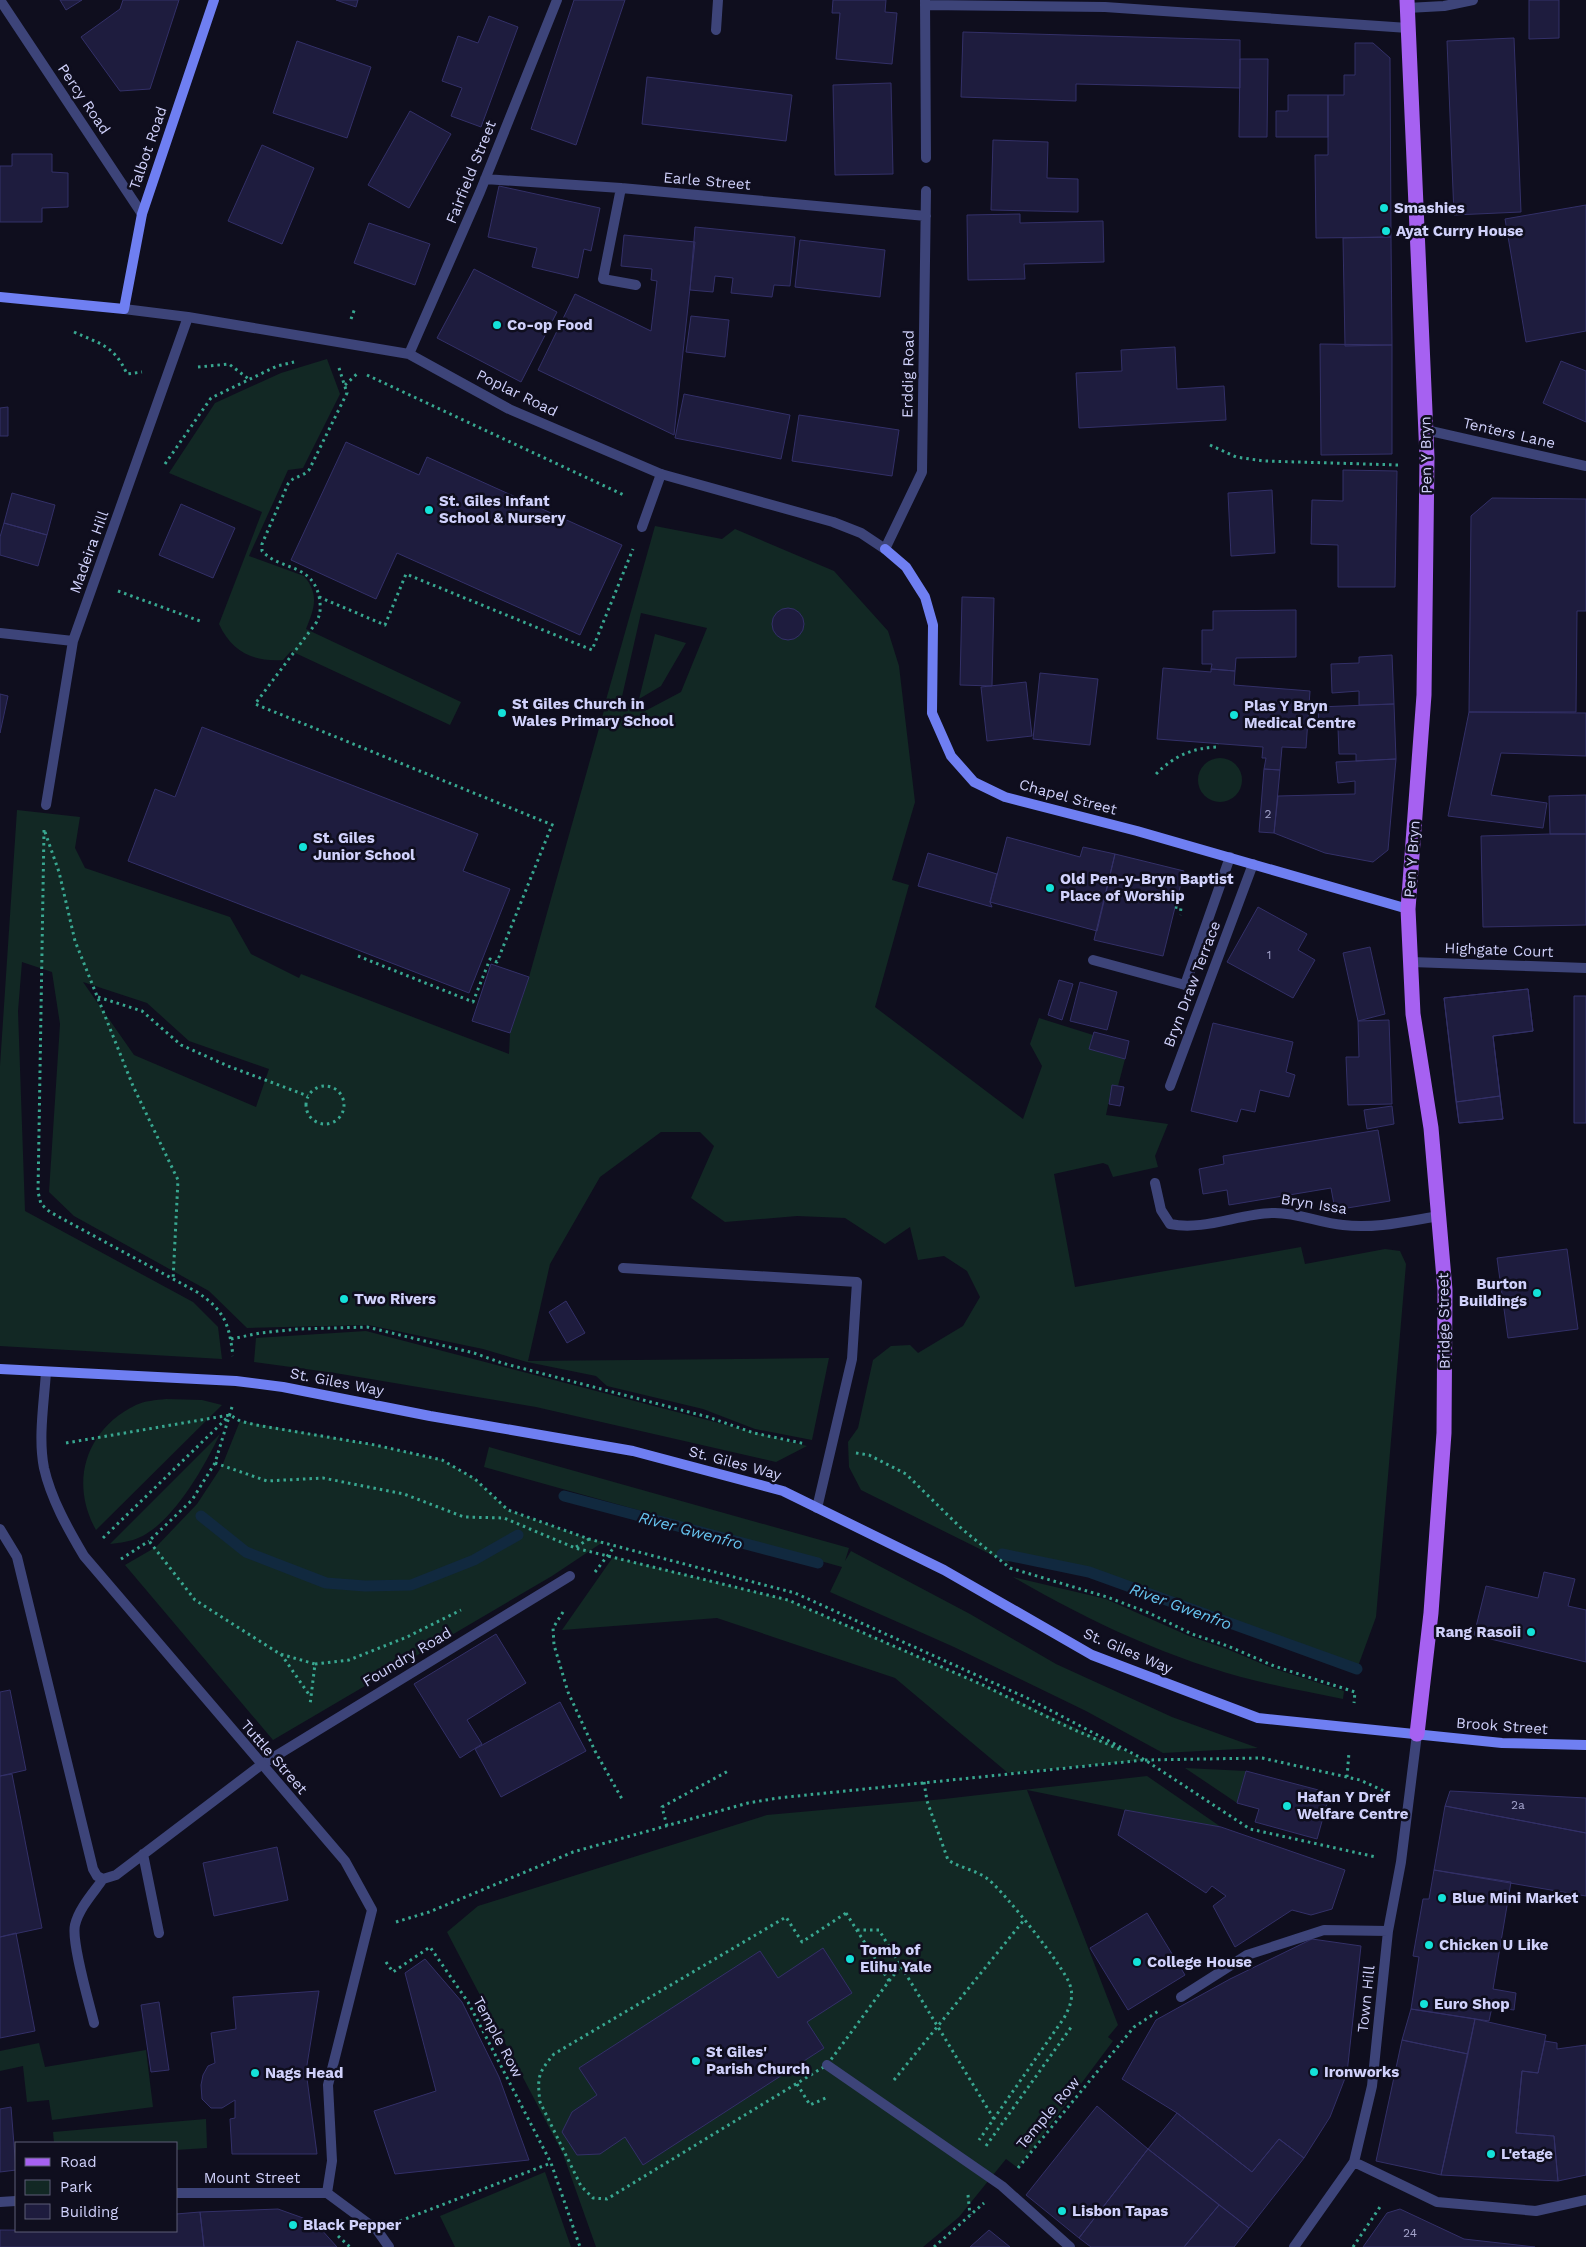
<svg xmlns="http://www.w3.org/2000/svg" width="1586" height="2247" viewBox="0 0 1586 2247" font-family="'Work Sans',sans-serif">
	<rect width="100%" height="100%" fill="#0f0e1e"/>
	<!-- green -->
	<path fill="#122824" fill-rule="evenodd" d="M327,359l13,35 -37,74 -15,2 -39,86 55,20c16,19 10,33 2,53l155,73 -11,23 -159,-74 -8,9c-30,2 -51,-8 -64,-36l43,-112 -93,-39 46,-70 66,-30z
		M655,526l67,13 13,-10 99,42 54,60 11,35 16,136 -23,78 17,5 -34,122 148,112 19,-53 -12,-22 9,-26 54,17 -4,14 36,10 -7,27h-6l-6,29 62,9 -13,32 3,11 -45,10 -5,-12 -5,-2 -49,11 21,113 226,-40 4,17 80,-15 15,2 6,13 -30,353 -19,52 -268,-97 -86,-17 7,9 -149,-74 -12,-23 -1,-25 10,-14 15,-68 18,-14 19,-1 8,8 45,-27 17,-29 -13,-26 -23,-15 -26,4 -8,-33 -25,17 -40,-26 -48,-2 -72,6 -34,-24 23,-52 -14,-14h-39l-61,45 -50,87 -22,97 301,-3 -17,82 -57,-11 -52,-20 -96,-23 -11,-10 -69,-14 -44,-13 -115,-24 -121,3 -38,-37 -135,-75 -25,-24 11,-168 -8,-52 -30,-10 -4,49 7,200 168,91 25,25 4,32 -222,-13v-280l17,-256 63,7 -5,31 10,20 145,49 21,37 48,24 2,-4 208,80 1,-21 19,-56 76,-270 42,3 34,-18 26,-64 -66,-15 -20,88 -15,-1zM83,982l64,21 42,38 80,28 -13,38 -122,-52z
		M655,634l31,9 -25,43 -22,13z
		M1198 780a22 22 0 1 1 44 0a22 22 0 1 1-44 0Z
		M366,1331l441,115 -31,16 -240,-55 -201,-34 -81,-11 2,-24z
		M166,1399l36,1 20,5 -126,125c-27,-48 -10,-101 40,-125 8,-4 20,-5 30,-6z
		M240,1421l135,24 67,15 33,19 33,31 81,29 14,3 -51,34 -279,164 -148,-175 31,-18 41,-43 25,-38z
		M220,1434c-16,33 -49,94 -87,106 -7,2 -15,3 -23,4z
		M489,1447l360,101 -4,13 6,-10 119,63 86,50 116,53 86,31 -95,5 -77,-42 -132,-64 -124,-55 12,-25 -358,-100z
		M613,1557l175,43 195,85 162,75 -137,13 -113,-95 -178,-60 -155,12z
		M1013,1577l93,22 83,37 38,13 45,19 72,23 -1,8c-29,-6 -58,-11 -86,-18 -86,-21 -168,-60 -244,-104z
		M1185,1768l61,3 -9,32z
		M1147,1776l74,51 -96,-17 -98,-20 91,235 -10,12 5,4 -95,127 -12,-9 -47,58 -36,30h-327l-33,-93 -116,-222 31,-26 289,-91 177,-16z
		M39,2043l6,24 101,-17 7,57 -101,13 -3,-20 -22,2 -4,-36 -23,5v-20z
		M206,2119l1,29 -31,2v-7h-122l-1,-11z
		M545,2172l26,75h-116l-15,-31z"/>
	<g fill="none" stroke-linecap="round" stroke-linejoin="round">
		<!-- stream -->
		<path stroke="#11293f" stroke-width="11" d="M564,1496l254,67
			M201,1516l45,36 80,31 39,3 46,-1 63,-25 44,-25
			M1002,1554l87,18 268,97"/>
	</g>
	<!-- building -->
	<path fill="#1e1c3e" stroke="#333068" d="M60,0h22l-16,10z
		M123,0h56l-29,89 -30,2 -39,-54 39,-28z
		M336,0h22l-2,7z
		M574,0h51l-49,145 -45,-16z
		M833,0h53l-1,12 12,1 -5,51 -56,-5 4,-46h-8z
		M1529,0h30v38l-30,1z
		M489,16l29,11 -37,100 -30,-11 11,-28 -20,-7 16,-45 20,7z
		M963,32l277,8v48l-164,-4v17l-115,-4z
		M1514,38l7,174 -67,3 -7,-174z
		M297,41l74,26 -24,71 -74,-25z
		M1355,43h18l17,15 1,179 -75,1 -1,-83h13v-60h16v-20h11z
		M1240,59h28l-1,78h-28z
		M647,77l145,18 -6,46 -144,-17z
		M891,83l2,91 -58,1 -2,-90z
		M1288,95h40v42h-52v-26h12z
		M410,111l41,23 -42,74 -41,-23z
		M993,140l55,2 -1,36 31,1v33l-87,-2z
		M262,145l52,23 -32,76 -54,-23z
		M12,154h40v18l16,1v34l-26,1v14h-42v-56h12z
		M499,186l101,22 -9,43 -7,-2 -6,29 -46,-11 5,-19 -49,-11z
		M1586,205v126l-60,11 -21,-123z
		M1020,214v9l83,-2 1,41 -80,2 1,15 -57,1 -1,-65z
		M369,223l61,21 -15,41 -61,-22z
		M695,227l100,10 -5,49 -16,-1 -2,12 -41,-4 2,-15 -18,-2 -2,16 -23,-2z
		M624,235l71,7 -21,193 -136,-65 37,-76 76,37 6,-50 -6,-1 1,-11 -31,-3z
		M1391,237l1,108 -47,1 -2,-108z
		M800,240l85,10 -5,47 -85,-10z
		M474,269l83,43 -36,70 -84,-44z
		M691,316l38,4 -4,37 -39,-5z
		M1320,344l72,1v109l-71,1z
		M1175,347l2,42 47,-3 2,34 -147,8 -3,-55 46,-2 -1,-21z
		M1561,361l25,10v51l-43,-19z
		M684,394l106,21 -9,44 -106,-21z
		M8,407v29h-8v-28z
		M799,415l100,15 -7,46 -100,-15z
		M346,442l73,33 8,-18 195,88 -42,90 -183,-82 -21,46 -85,-39z
		M1343,470l54,1 -2,116h-57v-42l-27,-1 1,-44 31,1z
		M1272,490l3,63 -44,3 -3,-63z
		M12,493l43,12 -8,30 -43,-12z
		M1492,498l94,1v112h-9l-1,101h-107l2,-196z
		M181,504l54,24 -22,50 -54,-23z
		M4,523l43,12 -9,31 -38,-11v-18z
		M962,597l32,1 -2,88 -32,-1z
		M772 624a16 16 0 1 1 32 0a16 16 0 1 1-32 0Z
		M1296,610v47l-60,1 -1,13 -24,-2 1,-5h-10v-34h11v-19z
		M1392,655l2,49 -35,1v-14l-27,2 -1,-29 28,-1v-6z
		M1163,668l48,4v-3l24,2 -1,14 76,6 -4,57 -24,-1 -2,23 -16,-1 2,-11h-4l1,-11 -106,-8z
		M1040,673l58,6 -8,66 -57,-6z
		M1026,682l6,54 -45,5 -6,-54z
		M0,694l8,2 -8,37z
		M1394,704l2,55 -40,2v-7h-17l-1,-26 -19,1 -1,-22z
		M1469,712l117,1v43l-85,-3 -10,42 56,8 -4,25 -95,-12z
		M202,727l276,107 -15,37 47,18 -41,104 -341,-132 27,-72 20,8z
		M1396,759l-8,91 -15,12 -48,-9 -51,-20 4,-37 77,-2v-13l-17,2 -2,-21z
		M1264,769l16,1 -6,63 -15,-1z
		M1586,795v39h-36l-1,-38z
		M1550,834h36v91l-103,2 -2,-91z
		M1007,837l73,20 3,-10 32,7 -18,77 -107,-29z
		M928,853l69,21 -7,28 2,5 -74,-21z
		M1115,854l69,17 -21,85 -69,-16z
		M1258,907l49,27 -9,16 17,10 -22,38 -66,-36z
		M1370,947l15,67 -27,7 -15,-68z
		M491,964l38,13 -19,56 -38,-12z
		M1059,980l14,4 -11,36 -14,-5z
		M1080,982l37,10 -10,38 -37,-9z
		M1528,989l5,42 -40,5 10,83 -44,4 -15,-125z
		M1528,989l5,42 -40,5 7,60 -44,6 -12,-104z
		M1574,996h12v127h-12z
		M1389,1020l3,84 -44,1 -2,-48h13l-1,-36z
		M1213,1023l80,19 -7,30 9,3 -6,22 -29,-7 -5,22 -14,-3 -4,13 -46,-11z
		M1094,1032l35,9 -4,18 -36,-10z
		M1112,1085l12,2 -4,19 -11,-2z
		M1500,1096l3,23 -44,4 -3,-21z
		M1392,1106l2,18 -27,5 -3,-19z
		M1378,1130l12,71 -55,9 -4,-22 -102,17 -2,-15 -24,4 -4,-25 25,-5 -1,-8z
		M1567,1249l11,80 -70,9 -11,-80z
		M566,1301l19,32 -18,10 -18,-31z
		M1544,1572l31,7 -7,27 18,4v52l-112,-27 12,-49 52,12z
		M496,1634l30,49 -59,37 15,24 -22,14 -46,-74z
		M10,1690l16,80 -26,6v-84z
		M560,1702l26,49 -85,46 -26,-48z
		M1246,1771l84,22 -13,46 -62,-17 4,-13 -22,-6z
		M12,1774l30,154 -42,9v-161z
		M1450,1791l136,7v35l-141,-27z
		M1445,1806l141,27v63l-152,-26z
		M1125,1810l96,17 124,43 -13,39 -21,6 -19,-5 -57,37 -22,-41 13,-10 -14,-10 -6,7 -88,-58z
		M277,1847l11,53 -74,16 -11,-53z
		M1434,1870l77,12 -18,107 23,4 -2,17 -22,-3 -3,14 -78,-12 8,-52 -6,-1 10,-57h6z
		M1147,1913l38,62 -57,35 -38,-62z
		M16,1933l19,98 -35,7v-101z
		M1312,1939l49,7 -14,127 -17,44 -26,41 -25,-19 -27,33 -75,-59 -55,-34 34,-59 74,-41z
		M823,1948l29,45 -45,29 17,26 -181,117 -18,-28 -25,17 -23,1 -15,-23 10,-20 25,-17 -18,-27 181,-117 18,27z
		M425,1959l37,43 37,75 30,83 -134,14 -21,-63 62,-20 -31,-118z
		M319,1991l-13,80 11,83h-85l-2,-35 5,-1v-18l-13,8h-11l-9,-9 -1,-14 2,-10 5,-9 7,-3 -4,-30 25,-4 -3,-32z
		M159,2002l10,68 -18,2 -10,-67z
		M1411,2009l64,10 -7,35 -66,-14z
		M1475,2019l71,16 -8,38 -16,-2 -6,62 38,3 4,45 -117,-6z
		M1402,2040l66,14 -27,121 -65,-14z
		M1545,2041l12,2v6l29,-4v130l-28,6 -4,-45 -38,-3 6,-62 16,2z
		M1097,2106l51,43 -69,89 -53,-43z
		M11,2107l5,63 -16,2v-63z
		M1177,2113l75,59 27,-33 25,19 -55,70 -101,-79z
		M1148,2149l71,56 -35,42h-93l-12,-9z
		M1219,2205l30,23 -15,19h-50z
		M278,2209l25,9 17,10 17,19h-133l-4,-35z
		M1400,2209l64,30 71,8h-172l24,-34z
		M200,2212l4,35h-204v-17l176,1v-17z
		M989,2230l21,17h-40z"/>
	<g fill="none" stroke-linecap="round" stroke-linejoin="round">
		<!-- path -->
		<path stroke="#38a790" stroke-width="3" stroke-dasharray="2.5 4" stroke-linecap="butt" d="M351,319l4,-11
			M74,332c26,12 40,13 53,42l15,-2
			M198,367l31,-3 21,16
			M339,368l8,25 -38,77c-6,7 -16,6 -21,14l-26,60v7c19,20 49,12 57,45 2,11 2,17 -3,27l-61,81 300,122
			M367,375l259,121
			M345,385l14,-13
			M1210,445l26,12 28,4 135,4
			M165,464l46,-66 66,-32 17,-4
			M118,591l82,30
			M319,597l66,28 21,-51 186,76 41,-101
			M1156,774c18,-18 36,-26 61,-27l1,-3
			M44,830l-6,362 3,12 9,8 147,80c28,19 32,32 36,64
			M45,832l14,40 16,69 58,145 45,94 -5,100
			M1175,907l6,1 -1,7
			M358,956l115,46 17,-43 7,3 55,-137
			M98,997l44,14 39,34 47,21 80,30
			M306 1105a19 19 0 1 1 38 0a19 19 0 1 1-38 0Z
			M231,1339l29,-6 38,-4 69,-2 107,26 28,10 206,54 46,16 52,11
			M232,1407l-17,56 -23,37 -43,41 46,59 85,54 35,10 -5,41
			M66,1443l164,-28 10,6 16,4 119,20 67,15 33,19 33,31 81,29 206,54 232,105 118,62 105,69 126,28
			M856,1453l13,2 37,19 56,55 48,39 97,29 42,16 43,21 36,12 46,20 81,26 -1,11
			M215,1463l52,18 56,-3 81,16 60,23 40,1 71,30 213,52 195,85 85,42 53,23
			M103,1538l127,-123
			M576,1547l13,-8
			M121,1559l28,-18
			M595,1572l20,-26
			M563,1612l-10,16 1,17 14,47 27,59 27,48
			M281,1654l29,42
			M315,1664l34,-4 58,-23 54,-27
			M1145,1760l117,-2 98,22 24,11
			M1347,1777l2,-25
			M924,1782l3,19 21,59c12,8 29,10 41,20 15,12 76,88 81,105 4,12 0,22 -6,33l-85,122
			M667,1826l-5,-19 68,-37
			M846,1913l43,68 -62,84 -220,134 -14,-1 -12,-12 -41,-84c-3,-25 -2,-29 14,-48l232,-137 16,25z
			M396,1922l33,-10 144,-60 175,-49 30,-5 366,-38
			M857,1930h22l115,189
			M386,1962l7,10 37,-25 38,55 83,161 29,84
			M889,1981l12,-15
			M894,2080l130,-160
			M797,2084l13,21 18,-8
			M986,2146l86,-120
			M1018,2168l116,-141 26,-17
			M968,2195l2,20
			M400,2221l151,-58
			M338,2236l12,11
			M934,2247l50,-44
			M1353,2247l29,-43"/>
		<!-- lane -->
		<path stroke="#3d4479" stroke-width="10" d="M1407,8l37,-2 29,-6
			M642,527l19,-53
			M1093,960l92,25 45,-128
			M623,1268l234,14 -5,77 -35,149
			M0,1529l17,28 76,312 4,7 6,3 13,-4 145,-110 309,-189
			M143,1854l16,79
			M94,2023c-5,-21 -23,-81 -19,-98 4,-17 19,-33 28,-46"/>
		<!-- street -->
		<path stroke="#3d4479" stroke-width="10" d="M0,0l142,214
			M925,0l1,158
			M925,5l180,2 303,21
			M716,30l2,-30
			M485,179l136,9 305,28
			M621,188l-18,91 33,6
			M124,309l64,8 221,37 100,55 152,65 172,48 28,11 24,16 37,-77 4,-281
			M409,354l71,-162 77,-192
			M1426,430l160,36
			M0,633l73,8
			M46,805l27,-164 115,-324
			M1411,962l175,6
			M1170,1086l83,-222
			M1155,1183l6,27 9,14c34,7 68,-10 102,-11 25,-1 47,10 71,12 32,4 65,-4 96,-9
			M46,1372c-2,31 -8,66 -2,96 7,31 24,61 40,88l261,305 27,49 -44,175 4,76 -5,32
			M1181,1997l66,-42 77,-25 64,1
			M827,2065l175,121 68,61
			M1354,2162l83,40 99,9 50,-11
			M176,2193h151
			M327,2193l50,37 12,17
			M0,2202l16,-1
			M1294,2247l60,-85 18,-76 16,-155 13,-69 16,-128"/>
		<!-- secondary -->
		<path stroke="#6f7ff2" stroke-width="10" d="M0,297l124,12 18,-95 72,-214
			M885,549l21,18 19,30 8,28 -1,88 19,43 23,26 31,15 132,34 271,78
			M0,1369l236,12 47,6 147,29 203,35 150,40 161,79 148,85 166,63 244,25 84,2"/>
		<!-- primary -->
		<path stroke="#a661f1" stroke-width="15" d="M1407,0l20,457 -3,238 -16,214 5,105 18,114 14,162 -1,143 -13,180 -14,121"/>
	</g>
	<!-- markers -->
	<g fill="#14e2d9" stroke="#0f0e1e" stroke-width="2">
		<circle cx="1384" cy="208" r="5"/>
		<circle cx="1386" cy="231" r="5"/>
		<circle cx="497" cy="325" r="5"/>
		<circle cx="429" cy="510" r="5"/>
		<circle cx="502" cy="713" r="5"/>
		<circle cx="1234" cy="715" r="5"/>
		<circle cx="303" cy="847" r="5"/>
		<circle cx="1050" cy="888" r="5"/>
		<circle cx="1537" cy="1293" r="5"/>
		<circle cx="344" cy="1299" r="5"/>
		<circle cx="1531" cy="1632" r="5"/>
		<circle cx="1287" cy="1806" r="5"/>
		<circle cx="1442" cy="1898" r="5"/>
		<circle cx="1429" cy="1945" r="5"/>
		<circle cx="850" cy="1959" r="5"/>
		<circle cx="1137" cy="1962" r="5"/>
		<circle cx="1424" cy="2004" r="5"/>
		<circle cx="696" cy="2061" r="5"/>
		<circle cx="1314" cy="2072" r="5"/>
		<circle cx="255" cy="2073" r="5"/>
		<circle cx="1491" cy="2154" r="5"/>
		<circle cx="1062" cy="2211" r="5"/>
		<circle cx="293" cy="2225" r="5"/>
	</g>
	<g text-anchor="middle" stroke-width="5" stroke-linejoin="round" paint-order="stroke">
		<!-- number labels -->
		<g font-size="12" fill="#a4a4cc">
			<text x="1268" y="818">2</text>
			<text x="1269" y="959">1</text>
			<text x="1518" y="1809">2a</text>
			<text x="1410" y="2237">24</text>
		</g>
		<!-- street labels -->
		<g font-size="15" fill="#d0d1fb" stroke="#0f0e1e">
			<text transform="translate(84 99) rotate(56)" y="5">Percy Road</text>
			<text transform="translate(148 148) rotate(-71)" y="5">Talbot Road</text>
			<text transform="translate(471 172) rotate(-68)" y="5">Fairfield Street</text>
			<text transform="translate(707 181) rotate(5)" y="5">Earle Street</text>
			<text transform="translate(908 374) rotate(-89)" y="5">Erddig Road</text>
			<text transform="translate(517 393) rotate(26)" y="5">Poplar Road</text>
			<text transform="translate(1509 433) rotate(13)" y="5">Tenters Lane</text>
			<text transform="translate(1426 455) rotate(-91)" y="5">Pen Y Bryn</text>
			<text transform="translate(89 552) rotate(-70)" y="5">Madeira Hill</text>
			<text transform="translate(1068 797) rotate(15)" y="5">Chapel Street</text>
			<text transform="translate(1412 859) rotate(-86)" y="5">Pen Y Bryn</text>
			<text transform="translate(1499 950) rotate(2)" y="5">Highgate Court</text>
			<text transform="translate(1192 984) rotate(-69)" y="5">Bryn Draw Terrace</text>
			<text transform="translate(1314 1204) rotate(9)" y="5">Bryn Issa</text>
			<text transform="translate(1444 1321) rotate(-91)" y="5">Bridge Street</text>
			<text transform="translate(337 1382) rotate(11)" y="5">St. Giles Way</text>
			<text transform="translate(735 1463) rotate(15)" y="5">St. Giles Way</text>
			<text transform="translate(1128 1651) rotate(23)" y="5">St. Giles Way</text>
			<text transform="translate(407 1657) rotate(-31)" y="5">Foundry Road</text>
			<text transform="translate(1502 1726) rotate(4)" y="5">Brook Street</text>
			<text transform="translate(274 1757) rotate(49)" y="5">Tuttle Street</text>
			<text transform="translate(1366 1999) rotate(-84)" y="5">Town Hill</text>
			<text transform="translate(498 2037) rotate(62)" y="5">Temple Row</text>
			<text transform="translate(1048 2113) rotate(-50)" y="5">Temple Row</text>
			<text x="252" y="2183">Mount Street</text>
		</g>
		<!-- poi labels -->
		<g font-size="15" font-weight="bold" fill="#d0d1fb" stroke="#0f0e1e" text-anchor="start">
			<text x="1394" y="213">Smashies</text>
			<text x="1396" y="236">Ayat Curry House</text>
			<text x="507" y="330">Co-op Food</text>
			<text x="439" y="506">St. Giles Infant<tspan x="439" dy="17">School &amp; Nursery</tspan></text>
			<text x="512" y="709">St Giles Church in<tspan x="512" dy="17">Wales Primary School</tspan></text>
			<text x="1244" y="711">Plas Y Bryn<tspan x="1244" dy="17">Medical Centre</tspan></text>
			<text x="313" y="843">St. Giles<tspan x="313" dy="17">Junior School</tspan></text>
			<text x="1060" y="884">Old Pen-y-Bryn Baptist<tspan x="1060" dy="17">Place of Worship</tspan></text>
			<text x="1527" y="1289" text-anchor="end">Burton<tspan x="1527" dy="17">Buildings</tspan></text>
			<text x="354" y="1304">Two Rivers</text>
			<text x="1521" y="1637" text-anchor="end">Rang Rasoii</text>
			<text x="1297" y="1802">Hafan Y Dref<tspan x="1297" dy="17">Welfare Centre</tspan></text>
			<text x="1452" y="1903">Blue Mini Market</text>
			<text x="1439" y="1950">Chicken U Like</text>
			<text x="860" y="1955">Tomb of<tspan x="860" dy="17">Elihu Yale</tspan></text>
			<text x="1147" y="1967">College House</text>
			<text x="1434" y="2009">Euro Shop</text>
			<text x="706" y="2057">St Giles'<tspan x="706" dy="17">Parish Church</tspan></text>
			<text x="1324" y="2077">Ironworks</text>
			<text x="265" y="2078">Nags Head</text>
			<text x="1501" y="2159">L'etage</text>
			<text x="1072" y="2216">Lisbon Tapas</text>
			<text x="303" y="2230">Black Pepper</text>
		</g>
		<!-- water labels -->
		<g font-size="16" font-style="italic" fill="#67c5f1" stroke="#0f0e1e">
			<text transform="translate(691 1530) rotate(15)" y="6">River Gwenfro</text>
			<text transform="translate(1181 1606) rotate(20)" y="6">River Gwenfro</text>
		</g>
	</g>
	<!-- legend -->
	<rect x="15" y="2142" width="162" height="90" fill="#0f0e1e" stroke="#5c5c76"/>
	<rect x="25" y="2158" width="25" height="8" fill="#a661f1" stroke="#5c5c76"/>
	<text x="60" y="2167" font-size="15" fill="#d0d1fb">Road</text>
	<rect x="25" y="2180" width="25" height="15" fill="#122824" stroke="#5c5c76"/>
	<text x="60" y="2192" font-size="15" fill="#d0d1fb">Park</text>
	<rect x="25" y="2204" width="25" height="15" fill="#1e1c3e" stroke="#5c5c76"/>
	<text x="60" y="2217" font-size="15" fill="#d0d1fb">Building</text>
</svg>
